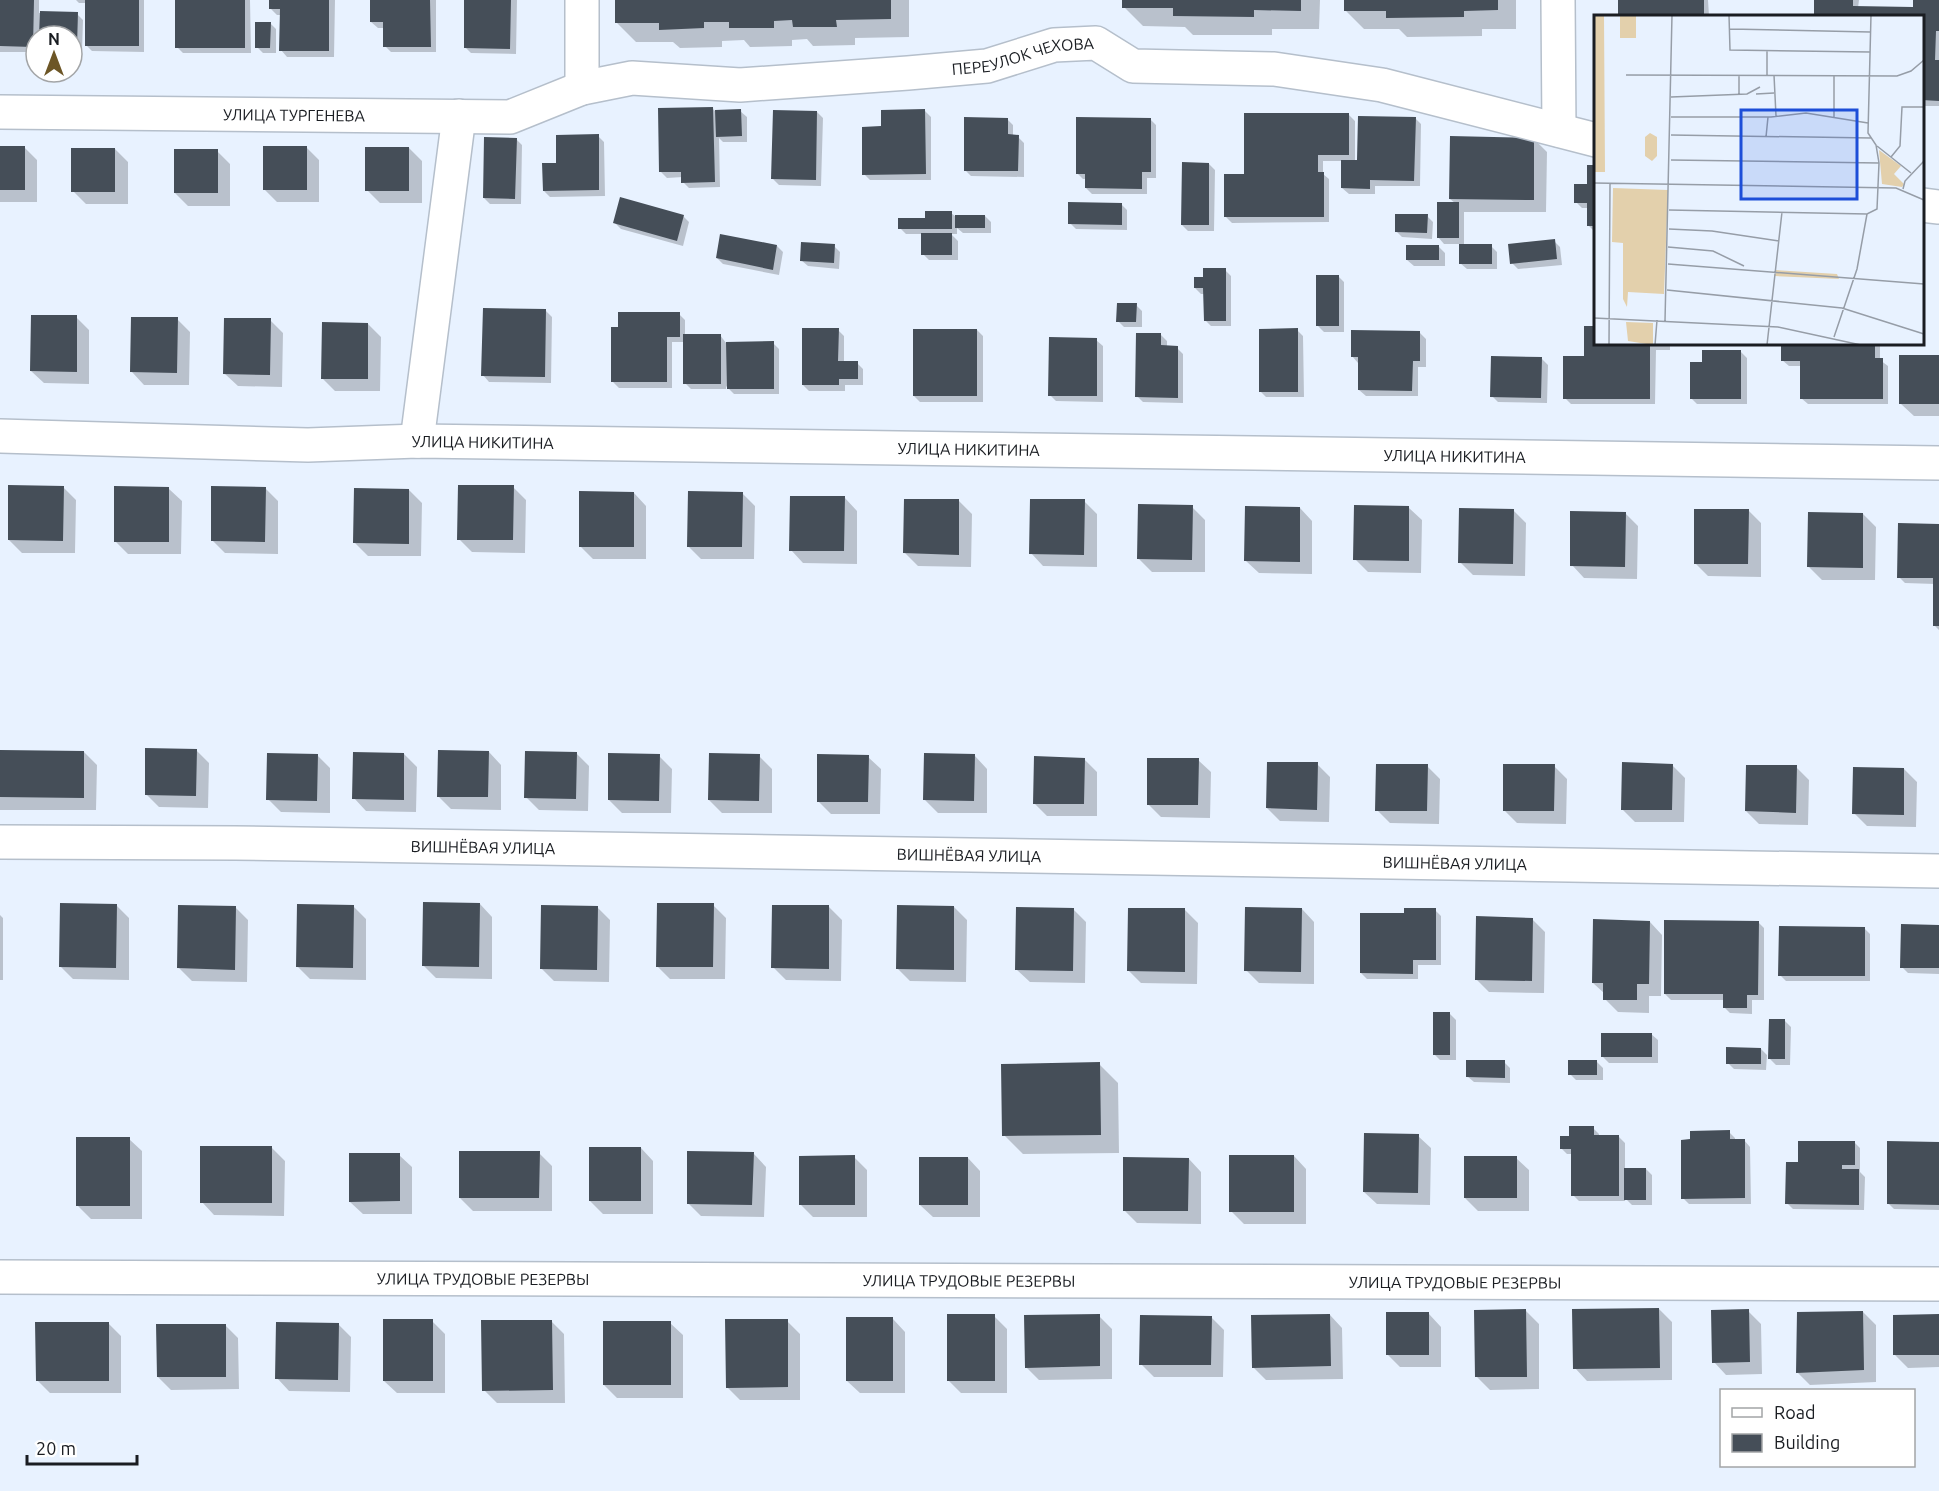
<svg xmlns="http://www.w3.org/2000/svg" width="1939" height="1491" viewBox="0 0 1939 1491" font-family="Ubuntu,sans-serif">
	<rect width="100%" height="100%" fill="#e8f2ff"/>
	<!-- shadow -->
	<path fill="#0003" d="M0,0h39v13l38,1 6,6 -1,32 -10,-1v-15h-36v16h-36z
		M76,0h68v52l-52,-1 -6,-6 1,-42h-8z
		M176,0h74l1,53h-68l-6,-6z
		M271,0h64l-1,57h-47l-6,-7v-35h-4l-6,-6z
		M371,0h65v52h-45l-6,-6v-18h-7l-7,-6z
		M466,0h51l-1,54 -45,-1 -6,-6z
		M616,0h293v37l-54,1v7l-42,1 -6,-7 -15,1v6l-42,1 -6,-7 -22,1v6l-42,1 -7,-6h-37l-19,-19z
		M1124,0h196l-1,29h-47v6h-79l-8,-8 -42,-1 -19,-19z
		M1345,0h171v29h-34v7l-75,1 -8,-8h-35l-19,-19z
		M1620,0h88l1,16h-89z
		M1816,0h43l-1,8h56v-8h25v106h-17v-90h-107z
		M270,23l6,6v24h-13l-6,-6z
		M712,108l3,3h25l7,6v25h-24l-4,-4 1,49 -31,1 -6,-6v-5l-16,1 -6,-6z
		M925,111l6,6v63h-61l-6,-6 19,-46z
		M817,112l6,6 -2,68 -42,-1 -6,-6z
		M1348,114l7,7v41l60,-44 6,6 -1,62h-45v8h-26l-7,-6 1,-27h-20v13l6,5v43l-97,1 -6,-6 20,-42z
		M1007,119l6,6v11l5,1 6,6v34l-53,-1 -6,-6z
		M1150,119l6,6v53h-9v16h-55l-6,-6v-9h-3l-6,-6z
		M598,136l6,6 1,54 -55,1 -6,-6 14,-27z
		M516,139l6,6 -1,59h-31l-6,-6z
		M1534,139l13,13 -1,60h-82v34h27l6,6v17h-30l-7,-6v-19h-16l-6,-7 17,-34 -5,-4z
		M0,147h24l13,13v42h-37z
		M306,147l13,13v42h-42l-13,-13z
		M409,148l13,13v42h-42l-13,-13z
		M115,149l13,13v42h-42l-13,-13z
		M217,151l13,13v42h-42l-13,-13z
		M1209,164l6,6 -1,61h-26l-6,-6z
		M1596,166v66h-1l-6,-6v-18h-7l-6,-6 13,-16z
		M1121,204l6,6v20l-51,-1 -6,-6z
		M951,213l4,3h30l6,6v11h-28l-6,-5v6h-6l7,7v19h-29l-6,-6v-20h-17l-6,-6z
		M683,216l6,6 -6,24 -62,-17 -6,-6z
		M1427,216l6,6 -1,17 -30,-2 -6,-6z
		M1554,241l6,6 2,18 -44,4 -6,-6z
		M777,246l6,6 -4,23 -56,-11 -6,-6z
		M834,246l6,6 -1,17 -31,-3 -7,-6z
		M1439,247l6,6v13h-31l-7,-6z
		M1225,270l6,6v50h-20l-6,-6v-26h-4l-6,-6z
		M1338,276l6,6v50h-20l-6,-6z
		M1136,305l6,6v16h-18l-6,-6z
		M546,311l6,6 -1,66 -62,-1 -6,-7z
		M679,314l6,6v15h35l6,8h47l6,6v45h-45l-8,-8v3h-35l-6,-6v-41h-13v46h-53l-6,-6z
		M76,317l13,13v54l-45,-1 -13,-12z
		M177,319l13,13 -1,53h-45l-12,-13z
		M270,320l13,13 -1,54 -44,-1 -13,-12z
		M368,324l13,13 -1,54h-45l-13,-13z
		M838,330l6,6v27h13l6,6v16h-18v6h-36l-6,-6z
		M977,330l6,6v66h-63l-6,-6z
		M1297,330l6,6 1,61h-38l-6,-6z
		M1420,333l6,6v28h-8v29h-52l-7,-6 -1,-27 -6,-7z
		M1161,335l6,6v6l10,1 6,6v49l-40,-1 -6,-6z
		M1096,340l7,6v56l-47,-1 -6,-6z
		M1596,344h74v6h-14l-1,54h-84l-6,-6 20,-41z
		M1782,344h98v16l8,6v38h-80l-7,-6v-32h-12l-7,-6z
		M1741,352l6,6v46h-50l-6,-6 13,-35z
		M1939,356v60h-25l-13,-12z
		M1542,359l6,6 -1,38 -49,-1 -6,-6z
		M63,487l13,13 -1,53h-53l-13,-13z
		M513,487l13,13 -1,53 -53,-1 -13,-13z
		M169,489l13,12 -1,53h-53l-13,-13z
		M266,489l12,12v53l-53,-1 -13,-13z
		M409,490l13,13 -1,53h-53l-13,-13z
		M634,493l12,13v53h-53l-13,-13z
		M742,493l13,13 -1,53h-53l-13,-13z
		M845,498l12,13v53l-54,-1 -12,-13z
		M959,501l13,13 -1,53 -53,-1 -13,-13z
		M1084,501l13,13v53l-54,-1 -12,-13z
		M1192,507l13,13v52h-53l-13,-13z
		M1300,508l12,13v53l-53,-1 -13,-12z
		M1409,508l13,12 -1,53 -53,-1 -13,-13z
		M1513,510l13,13 -1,53 -52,-1 -13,-13z
		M1749,511l12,12v54l-53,-1 -13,-13z
		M1625,513l13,13 -1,53 -53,-1 -12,-13z
		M1863,514l13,13 -1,53h-53l-13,-13z
		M1939,525v105l-5,-5 1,-41 -30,-1 -6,-6z
		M196,750l13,13 -1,45 -49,-1 -13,-13z
		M0,752h84l13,13 -1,45h-96z
		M489,752l12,13v45l-50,-1 -13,-13z
		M576,753l13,13 -1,45 -49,-1 -13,-13z
		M404,754l13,13 -1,45 -50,-1 -12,-13z
		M317,755l13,13v45l-49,-1 -13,-13z
		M659,756l13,13 -1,44h-49l-13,-13z
		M759,756l13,13v44h-50l-13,-13z
		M975,756l12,13v44h-49l-13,-13z
		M868,757l13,12 -1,45h-49l-13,-13z
		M1084,759l13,13v44h-50l-13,-13z
		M1198,760l13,12 -1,46 -49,-1 -13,-13z
		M1317,764l13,13 -1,45 -49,-1 -13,-13z
		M1672,765l13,13 -1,44h-49l-13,-13z
		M1427,766l13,13 -1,45 -49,-1 -13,-13z
		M1554,766l13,13 -1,45 -49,-1 -13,-13z
		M1796,767l13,13 -1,45 -49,-1 -13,-13z
		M1904,769l13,13 -1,45 -49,-1 -13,-13z
		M480,904l12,13v62l-56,-1 -13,-13z
		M713,905l13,13 -1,61h-55l-13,-13z
		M117,906l12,12v62l-56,-1 -13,-13z
		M353,906l13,13v61l-56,-1 -12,-12z
		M235,907l13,13 -1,62 -55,-1 -13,-13z
		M597,907l13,13 -1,62 -55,-1 -13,-13z
		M829,907l13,13 -1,61 -55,-1 -13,-13z
		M954,907l13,13 -1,62 -56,-1 -13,-13z
		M1073,909l13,13 -1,61 -55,-1 -13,-12z
		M1302,909l12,13v62l-55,-1 -13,-13z
		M1185,910l13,13 -1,61 -56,-1 -13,-13z
		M1435,910l6,6v49h-23v14h-51l-6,-6 44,-59z
		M0,915l3,3v62h-3z
		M1532,919l13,13 -1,61 -55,-1 -13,-13z
		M1650,922l12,13 -1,61h-12v17l-31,-1 -13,-13v-5l-12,-11z
		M1758,922l6,6v72h-12v14l-22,-1 -6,-6v-7h-53l-6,-6z
		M1939,926v48l-31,-1 -6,-6z
		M1864,928l6,6v47h-84l-6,-6z
		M1450,1014l6,6v40h-16l-6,-6z
		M1785,1021l6,6 -1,38h-14l-6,-6z
		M1651,1034l7,6v23h-49l-6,-6z
		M1761,1049l6,6 -1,15 -32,-1 -6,-6z
		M1504,1062l6,6v15l-36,-1 -7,-6z
		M1597,1062l6,6v12h-27l-6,-6z
		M1099,1064l19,19 1,70 -96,1 -19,-19z
		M1593,1128l6,6v3h20l6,6v26h21l6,6v30h-20l-7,-7v3h-46l-6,-6v-41h-6l-6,-6 9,-10z
		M1729,1132l6,6v2h9l6,7 1,57h-62l-6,-6z
		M1418,1136l13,12 -1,57 -53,-1 -13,-12z
		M129,1139l13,12v68h-51l-13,-13z
		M1854,1142l6,6v24l5,5 -1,33 -71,-1 -6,-6 12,-40z
		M1939,1143v67l-45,-1 -6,-6z
		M272,1148l13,13 -1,55 -70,-1 -12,-13z
		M641,1148l12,13v53h-50l-13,-13z
		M539,1153l13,13v45h-79l-13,-13z
		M754,1154l12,13 -2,50 -63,-1 -13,-13z
		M399,1155l13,12v47h-49l-13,-12z
		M1294,1156l12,13v55h-62l-13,-13z
		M854,1157l13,13v47h-54l-12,-12z
		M968,1158l12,13v46h-47l-13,-12z
		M1516,1158l13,12v41h-51l-13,-13z
		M1189,1159l12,13v52l-64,-1 -13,-13z
		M1659,1309l13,13v58l-85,1 -12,-13z
		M1526,1311l13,13v65l-49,1 -13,-13z
		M1748,1311l13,13 1,50 -36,1 -12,-13z
		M1863,1312l13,13v57l-66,3 -12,-12z
		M1429,1314l12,13v40h-41l-13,-13z
		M1330,1315l12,13 1,51 -77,1 -13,-13z
		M994,1316l13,13v64h-46l-13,-13z
		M1099,1316l13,13v50l-73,1 -13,-13z
		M1939,1316v51l-31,1 -13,-13z
		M1211,1317l13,13 -1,47h-69l-13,-13z
		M893,1319l12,13v61h-45l-13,-12z
		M432,1321l13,13v59h-48l-13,-12z
		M551,1321l13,13 1,69h-68l-13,-13z
		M787,1321l13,13v66h-60l-13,-13z
		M108,1323l13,13v57h-71l-13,-13z
		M670,1323l13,12v63h-66l-13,-13z
		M338,1324l13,13 -1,55 -61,-1 -12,-13z
		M225,1325l13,13 1,51 -68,1 -13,-13z"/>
	<!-- building -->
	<path fill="#454e58" d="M0,0h34l-1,47 -33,-1z
		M85,0h54v46h-54z
		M175,0h70v48h-70z
		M269,0h60v51h-50l1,-42h-11z
		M370,0h60l1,47h-48v-25h-13z
		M464,0h47l-1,49 -46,-1z
		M615,0h276v19l-55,1 1,7h-44l-1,-7 -18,1v7h-45v-6h-25v6l-45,2v-7h-44z
		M1122,0h179v11l-47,-1v7l-81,-1v-8h-51z
		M1344,0h154v10l-34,1v6l-78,1v-7h-42z
		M1618,0h86v16h-86z
		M1814,0h39v6l60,1v-7h26v31h-3l-1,29h4v41l-17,-1v-84h-108z
		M40,11l38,1 -1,34h-5v-10h-33z
		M255,22h16l-1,26h-15z
		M713,107l2,75 -34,1v-11h-22l-1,-64z
		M741,109l1,27 -26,1 -1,-27z
		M925,109l1,65 -64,1v-48l19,-1v-16z
		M773,110l44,1 -1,69 -45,-1z
		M1244,113h105v42h-31v17h6v45h-100v-43h20z
		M1358,116l58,1 -2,64 -44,-1v9l-29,-1v-28h16z
		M964,117l44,1v16l11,1 -1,36h-54z
		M1076,117l75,1v54h-9v17l-57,-1v-14h-9z
		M599,134v56l-56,1 -1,-28h14v-28z
		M1450,136l84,2v62l-85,-1z
		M484,137l33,1 -2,61 -32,-1z
		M0,146h25v44h-25z
		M263,146h44v44h-44z
		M365,147h44v44h-44z
		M71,148h44v44h-44z
		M174,149h44v44h-44z
		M1182,162l27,1v62h-28z
		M1587,165h9v61h-9v-23h-13v-19h13z
		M620,197l64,18 -7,26 -64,-18z
		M1068,202l54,1v22l-54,-1z
		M1437,202h22v36h-22z
		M925,211h27v18h-54v-11h27z
		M1395,214h33l-1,19 -32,-1z
		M955,215h30v13h-30z
		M921,233h31v22h-31z
		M720,234l57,11 -4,25 -57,-12z
		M1555,239l2,20 -47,5 -2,-20z
		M801,242l34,2 -1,19 -34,-2z
		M1459,244h33v20h-33z
		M1406,245h33v15h-33z
		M1203,268h23v53h-22l-1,-33h-9v-11h9z
		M1316,275h23v51h-23z
		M1117,303h20l-1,19h-20z
		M483,308l63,1 -1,68 -64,-1z
		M618,312h62v25h-13v45h-56v-55h7z
		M31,315h46v57l-47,-1z
		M131,317h47l-1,56 -47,-1z
		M224,318h47l-1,57 -47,-1z
		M322,322l46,1v56h-47z
		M1584,326h12v18h54v55h-87v-43h21z
		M802,328h37l-1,33h20v18h-19v6h-37z
		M1298,328v64h-39v-63z
		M913,329h64v67h-64z
		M1351,330l69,1v30h-7l-1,30 -54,-1v-33h-7z
		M1136,333h25v12l17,1v52l-43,-1z
		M683,334h38v50h-38z
		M1049,337l48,1v58h-49z
		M774,341v48h-47l-1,-47z
		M1781,344h94v14h8v41h-83v-38h-19z
		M1702,350h39v49h-51v-37h12z
		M1899,355h40v49h-40z
		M1491,356l51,1 -1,41 -51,-1z
		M8,485l56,1 -1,55 -55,-1z
		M458,485h56l-1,55h-56z
		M114,486l55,1v55h-55z
		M211,486l55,1 -1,55 -54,-1z
		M354,488l55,1v55l-56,-1z
		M579,491l55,1v55h-55z
		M688,491l55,1 -1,55h-55z
		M790,496h55l-1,55h-55z
		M904,499h55v56l-56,-2z
		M1030,499h55l-1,56 -55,-1z
		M1138,504l55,1 -1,55 -55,-1z
		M1354,505l55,1v55l-56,-1z
		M1245,506l55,1v55l-56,-1z
		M1459,508l55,1 -1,55 -55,-1z
		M1694,509h55l-1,55h-54z
		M1570,511l56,1 -1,55 -55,-1z
		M1808,512l55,1v55l-56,-1z
		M1898,523l41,1v102h-6v-48h-36z
		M145,748l52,1 -1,47 -51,-1z
		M0,750l84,1v47l-84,-1z
		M438,750l51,1 -1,46h-51z
		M525,751l52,1 -1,47 -52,-1z
		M353,752l51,1v47l-52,-1z
		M267,753l51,1 -1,47 -51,-1z
		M608,753l52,1 -1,47 -51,-1z
		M709,753l51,1 -1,47 -51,-1z
		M924,753l51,1 -1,47 -51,-1z
		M817,754l52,1 -1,47h-51z
		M1034,756l51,2 -1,46h-51z
		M1147,758h52l-1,47h-51z
		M1267,762h51l-1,48 -51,-2z
		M1622,762l51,2 -1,46h-51z
		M1376,764h52l-1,47h-52z
		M1503,764h52l-1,47h-51z
		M1746,765h51l-1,48 -51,-2z
		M1853,767l51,1v47l-52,-1z
		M423,902l57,1 -1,64 -57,-1z
		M60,903l57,1 -1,64 -57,-1z
		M657,903h57l-1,64h-57z
		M297,904l57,1 -1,63 -57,-1z
		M178,905l58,1 -1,64 -58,-2z
		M541,905l57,1 -1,64 -57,-1z
		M772,905h57v64l-58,-1z
		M897,905l57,1v64l-58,-1z
		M1016,907l58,1 -1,63 -58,-1z
		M1245,907l57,1 -1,64 -57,-1z
		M1128,908h57v64l-58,-1z
		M1404,908h32v52h-23v14l-53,-1v-60h44z
		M1476,916l57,2 -1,63 -57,-1z
		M1593,919l57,2 -1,63h-12v16h-34v-17h-11z
		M1664,920l95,1 -1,74h-11v13h-24v-14h-59z
		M1901,924l38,1v43h-39z
		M1779,926l86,1v49h-87z
		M1433,1012h17v43h-17z
		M1769,1019h16v40h-17z
		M1601,1033h51v24h-51z
		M1726,1047l35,1v16h-35z
		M1466,1060h39v18l-39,-1z
		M1568,1060h29v15h-29z
		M1100,1062l1,73 -99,1 -1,-72z
		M1569,1126h25v9h25v61h-48v-47h-11v-13h9z
		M1730,1130v9h15v59l-64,1v-59l9,-1v-8z
		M1364,1133l55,1 -1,59 -55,-1z
		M76,1137h54v69h-54z
		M1798,1141h57v24h-13v4h17v36l-74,-1 1,-42h12z
		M1887,1141l52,1v63l-52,-1z
		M200,1146h72v57h-72z
		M589,1147h52v54h-52z
		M459,1151h81l-1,47h-80z
		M687,1151l67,1 -2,53 -65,-1z
		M349,1153h51v48l-51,1z
		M855,1155v50h-56v-49z
		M1229,1155h65v57h-65z
		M1464,1156h53v42h-53z
		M919,1157h49v48h-49z
		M1123,1157l66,1 -1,53h-65z
		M1624,1168h22v32h-22z
		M1659,1308l1,60 -87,1 -1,-60z
		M1526,1309l1,68h-52l-1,-67z
		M1749,1309l1,53 -38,1 -1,-53z
		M1863,1311l1,59 -68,3 1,-61z
		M1386,1312h43v43h-43z
		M947,1314h48v67h-48z
		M1100,1314v52l-75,2 -1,-53z
		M1330,1314l1,52 -79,2 -1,-53z
		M1939,1314v41h-46v-40z
		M1140,1315l72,1 -1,49h-72z
		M846,1317h47v64h-47z
		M383,1319h50v62h-50z
		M725,1319h63v68l-62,1z
		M481,1320h71l1,70 -71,1z
		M603,1321h68v64h-68z
		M35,1322h74v59h-73z
		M276,1322l63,1 -1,57 -63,-1z
		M156,1324h70v53h-69z"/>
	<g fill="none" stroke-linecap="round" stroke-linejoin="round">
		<defs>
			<g id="minor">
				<path d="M582,0v88"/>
				<path d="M1558,0l1,130"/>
				<path id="s1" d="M0,112l510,5 72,-29 50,-10 108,7 168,-12 79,-7 67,-21 42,-2 37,23 141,3 108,16 214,55"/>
				<path d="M1922,205l17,2"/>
				<path id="s2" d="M0,436l308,9 109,-4 1522,22"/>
				<path d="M417,441l42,-325"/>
				<path id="s3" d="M0,842l235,1 1704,28"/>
			</g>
			<g id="major">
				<path id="s4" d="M0,1277l1939,7"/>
			</g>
		</defs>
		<!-- minor casing -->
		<use href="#minor" stroke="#b5bfcb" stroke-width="36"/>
		<!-- major casing -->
		<use href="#major" stroke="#b5bfcb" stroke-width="36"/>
		<!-- minor -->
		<use href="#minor" stroke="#fff" stroke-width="33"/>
		<!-- major -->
		<use href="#major" stroke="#fff" stroke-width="33"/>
	</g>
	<g text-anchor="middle" stroke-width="6" stroke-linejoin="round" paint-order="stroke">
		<!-- street labels -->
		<g font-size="16" fill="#1a1d22" stroke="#fff">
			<text dy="6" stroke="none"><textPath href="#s1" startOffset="1032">ПЕРЕУЛОК ЧЕХОВА</textPath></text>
			<text dy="6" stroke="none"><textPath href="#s1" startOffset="294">УЛИЦА ТУРГЕНЕВА</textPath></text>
			<text dy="6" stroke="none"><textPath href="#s2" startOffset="483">УЛИЦА НИКИТИНА</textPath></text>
			<text dy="6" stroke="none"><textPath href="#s2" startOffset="969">УЛИЦА НИКИТИНА</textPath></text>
			<text dy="6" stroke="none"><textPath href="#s2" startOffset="1455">УЛИЦА НИКИТИНА</textPath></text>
			<text dy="6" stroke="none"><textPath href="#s3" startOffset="483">ВИШНЁВАЯ УЛИЦА</textPath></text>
			<text dy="6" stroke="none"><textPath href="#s3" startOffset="969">ВИШНЁВАЯ УЛИЦА</textPath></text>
			<text dy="6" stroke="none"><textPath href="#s3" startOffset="1455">ВИШНЁВАЯ УЛИЦА</textPath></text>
			<text dy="6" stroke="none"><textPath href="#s4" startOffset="483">УЛИЦА ТРУДОВЫЕ РЕЗЕРВЫ</textPath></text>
			<text dy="6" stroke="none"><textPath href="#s4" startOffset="969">УЛИЦА ТРУДОВЫЕ РЕЗЕРВЫ</textPath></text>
			<text dy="6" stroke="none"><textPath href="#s4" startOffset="1455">УЛИЦА ТРУДОВЫЕ РЕЗЕРВЫ</textPath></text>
		</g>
	</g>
	<!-- overview -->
	<g transform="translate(1594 15)">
		<rect width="330" height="330" fill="#e8f2ff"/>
		<path d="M0,0h10l1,157h-11zM26,0h16v23h-16zM56,118l7,4v19l-5,5 -7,-5v-19zM285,135l22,16 -7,8 10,10 -2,3 -20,-3zM19,173l55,2 -4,104 -36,-2 -1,15 -4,-8v-56l-11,-1zM182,255l61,4 2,5 -64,-3zM32,307l27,1v22l-25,-4z" fill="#e3d0ac"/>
		<path fill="none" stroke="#969da7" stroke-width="1.5" d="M135,0l1,35 140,2M136,14l140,3M32,60l271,1 14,-5 13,-11M145,60v19M173,60v-24M180,60l2,41M240,61v42M162,79l18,-1M77,82l76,-3 13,-7M77,102h100l35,-4 62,10M77,120l200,3M172,122l2,-20M283,131l34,27M297,142l9,-11 2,-39h22M77,145l208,3M0,168l302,5 28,12M309,174l2,-8 19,-20M75,195l198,4 10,-5 2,-46 -3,-18 -8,-12 3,-118M75,214l43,2 67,10M74,232l45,4 31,15M74,249l256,20M73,275l175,18 82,26M0,303l184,9 83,18M71,306l7,-306M240,322l23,-68 10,-55M15,330l1,-162M61,330l2,-25M173,330l15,-133"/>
		<path fill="#1d4ed8" fill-opacity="0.15" stroke="#1d4ed8" stroke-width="3" d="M147,95h116v89h-116z"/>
		<rect width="330" height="330" fill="none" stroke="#1a1d22" stroke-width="3"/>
	</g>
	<!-- legend -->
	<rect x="1720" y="1389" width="195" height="78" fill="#ffffff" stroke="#a3a5a7" stroke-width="1.5"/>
	<rect x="1732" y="1408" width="30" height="9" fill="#ffffff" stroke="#a3a5a7" stroke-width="1.5"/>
	<text x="1774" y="1419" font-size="18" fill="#1a1d22">Road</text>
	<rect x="1732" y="1434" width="30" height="18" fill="#454e58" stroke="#a3a5a7" stroke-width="1.5"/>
	<text x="1774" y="1449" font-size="18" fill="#1a1d22">Building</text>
	<!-- north arrow -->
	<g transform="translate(54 54)"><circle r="28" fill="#ffffff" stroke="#a3a5a7" stroke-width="1.5"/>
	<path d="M0-4.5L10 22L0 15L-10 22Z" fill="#6d5626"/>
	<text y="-9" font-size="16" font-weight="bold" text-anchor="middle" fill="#1a1d22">N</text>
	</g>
	<!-- scale -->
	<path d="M27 1455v9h110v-9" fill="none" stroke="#1a1d22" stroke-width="3"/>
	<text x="36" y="1455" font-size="18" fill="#1a1d22" stroke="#ffffff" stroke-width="4.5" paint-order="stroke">20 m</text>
</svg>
